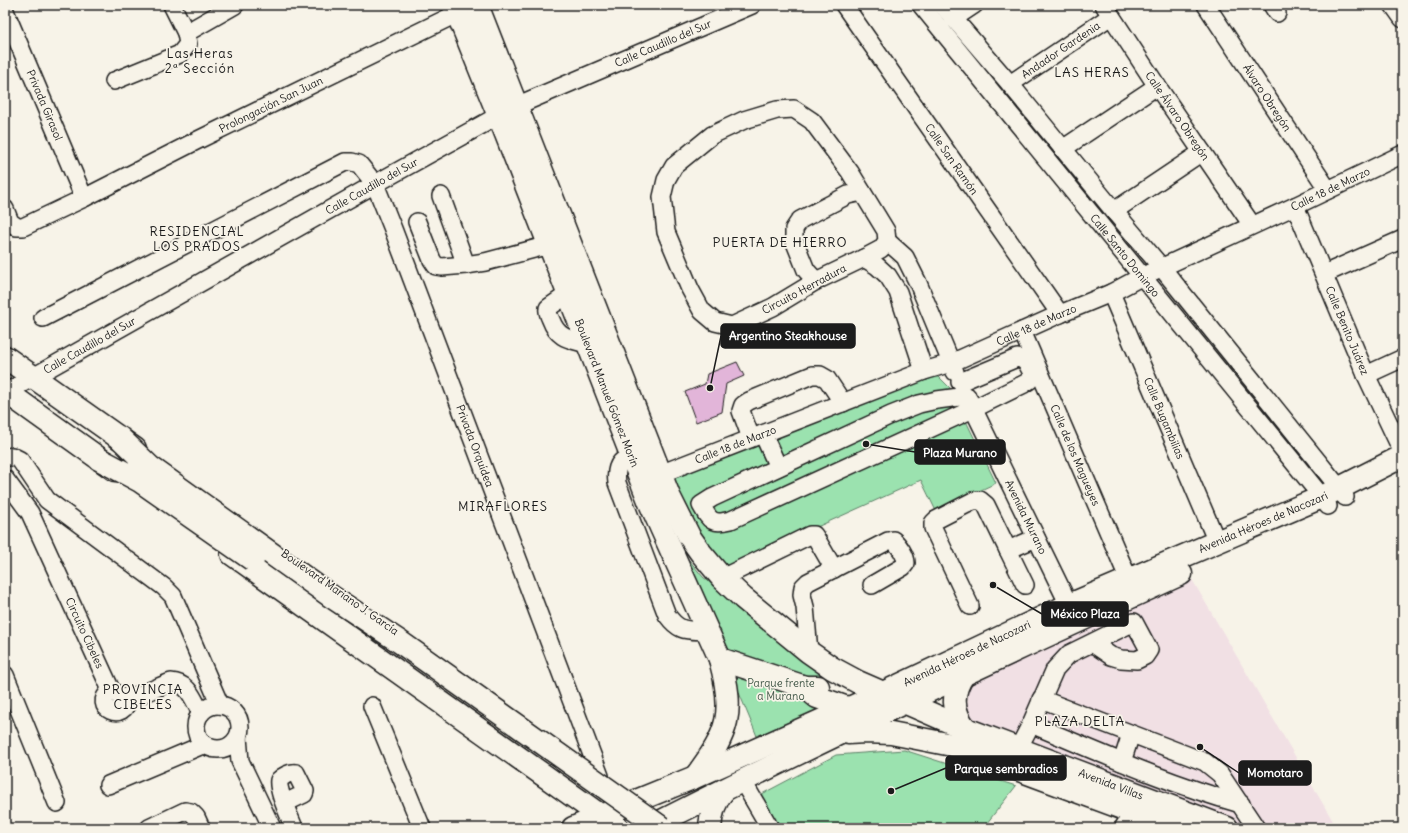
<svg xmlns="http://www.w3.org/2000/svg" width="1408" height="833" viewBox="0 0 1408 833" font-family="Delius,sans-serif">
	<rect width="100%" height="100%" fill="#f7f3e8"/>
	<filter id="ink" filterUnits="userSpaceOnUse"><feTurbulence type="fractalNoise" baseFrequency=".025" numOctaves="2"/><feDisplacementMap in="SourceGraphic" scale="8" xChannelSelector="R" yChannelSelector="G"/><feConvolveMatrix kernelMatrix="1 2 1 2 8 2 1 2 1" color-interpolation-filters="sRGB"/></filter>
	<g filter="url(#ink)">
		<!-- built -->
		<path fill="#f1e0e4" d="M1190,576l147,252h-85l-270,-100 -13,-11 -2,-10 1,-16 7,-13z"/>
		<!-- green -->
		<path fill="#9be2af" stroke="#5c7f66" d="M928,376l11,1 11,11 46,95 -60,28 -15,-31 -197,89 -38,-50 -16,-42z
			M679,548l24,29 121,94 4,21 -8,24 -61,25z
			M904,750l112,36 -33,42h-202l-21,-33 76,-40z"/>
		<!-- building -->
		<path fill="#e2b5d9" stroke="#1c1c1c" d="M737,362l7,14 -18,8 -4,28 -26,10 -11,-30 20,-8 2,-10z"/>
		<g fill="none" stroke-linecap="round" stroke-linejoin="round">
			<defs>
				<g id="minor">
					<path id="s1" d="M844,5l216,309"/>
					<path id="s2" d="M921,5l401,492 6,9"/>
					<path d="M942,5l68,79 104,127 48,57 178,221 5,8"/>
					<path id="s3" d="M1104,5l53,81 95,139"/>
					<path id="s4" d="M1206,5l122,185"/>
					<path d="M1272,5l5,8"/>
					<path d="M1393,5l10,14"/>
					<path id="s5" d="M5,11l79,187"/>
					<path d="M953,19l21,-14"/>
					<path d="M186,33l49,-28"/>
					<path d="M114,81l66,-27 8,-10 -2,-11 -14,-28"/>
					<path id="s6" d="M1010,84l101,-68"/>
					<path d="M794,109l18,12 38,51 36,59 1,10 -6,8 -17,9 -48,23 -43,26 -41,19 -17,-4 -13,-11 -12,-22 -24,-57 -4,-35 4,-17 8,-14 38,-31 32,-15 33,-10z"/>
					<path d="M1064,148l93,-62"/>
					<path d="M441,196l25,69 19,-3 64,-17"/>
					<path id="s7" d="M1295,206l71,169 37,78"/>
					<path id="s8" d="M5,209l5,13 7,5h6l61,-29 112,-57 262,-128"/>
					<path d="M1114,211l88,-59"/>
					<path d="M417,222l15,38 4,6 6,1 24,-2"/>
					<path d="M887,241l18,16 13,26 37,89"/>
					<path d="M864,258l13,8 11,10 10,16 26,79"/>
					<path d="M1324,274l79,-35"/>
					<path d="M816,281l-10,-11 -12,-30v-11l6,-9 48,-25 14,-3"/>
					<path id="s9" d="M1111,293l106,249"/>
					<path d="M568,294l-20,14c-1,4 1,8 3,12 7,19 19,19 36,24"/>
					<path id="s10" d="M43,318l302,-156h7l7,2 16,20 18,45 207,547"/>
					<path id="s11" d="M1022,331l107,249"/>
					<path d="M1366,375l37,-17"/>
					<path d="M960,382l57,-24c9,1 11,7 15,15l-2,7 -6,4 -51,25 -242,111c-19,5 -21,1 -30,-15l11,-7 179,-83 28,-11 18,-4 30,-4"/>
					<path id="s12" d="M5,393l370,-209 141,-78 236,-101"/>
					<path id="s13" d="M969,400l100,205"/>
					<path d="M763,434l15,33"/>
					<path d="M751,438l-10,-27 2,-6 6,-4 63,-26h8l7,4 16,24"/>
					<path d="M643,450c-19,8 -29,11 -26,33l50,132c13,18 20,15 41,16"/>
					<path d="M5,458l7,-2 8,4 27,40 117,87 9,9 47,109"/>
					<path id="s14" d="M660,474l264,-103 27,-8 109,-49 51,-21 30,-16 154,-71 108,-52"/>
					<path id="s15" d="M5,479l25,34 81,177c17,17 41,-2 60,-8 18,1 22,17 30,31"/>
					<path d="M1008,550l17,35"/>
					<path d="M722,578l88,-43h4l2,3 18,31"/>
					<path d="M970,606l-37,-78v-5l3,-3 37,-19 7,-1 6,5 22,45 28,-12"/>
					<path d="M809,652l-4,-45 -3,-12 1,-8 5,-5 80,-41 5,-1c6,5 13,16 13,23l-3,4 -31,18"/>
					<path d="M5,675l52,128"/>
					<path d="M111,690c-22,18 16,34 16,8"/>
					<path d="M1041,699l164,63 15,12 36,54"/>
					<circle cx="218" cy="727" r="22"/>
					<path d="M372,706l50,122"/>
					<path d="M1031,724c69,29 138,60 210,80"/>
					<path d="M238,737l2,24 32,67"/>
					<path d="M1018,749l13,-25 24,-55 14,-15 65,-32 15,28 -4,6 -8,4 -16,-1 -10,-3 -19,-13"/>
					<path d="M1122,762l9,-28"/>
					<path d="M742,780l28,48"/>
					<path d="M108,785l97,-41"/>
					<path d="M285,803l19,-9 1,-3 -9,-18c-6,-1 -13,3 -17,7 -2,11 11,37 15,48"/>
					<path d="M149,828l36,-17 6,1 5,5 5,11"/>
					<path d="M1123,828l11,-17"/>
				</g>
				<g id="major">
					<path id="s16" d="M454,5l45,111 151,387 70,156c15,54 9,73 -24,117"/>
					<path id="s17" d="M477,5l192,491 20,40 12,17 21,25 21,20 66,54 23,16 26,14 108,47 261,99"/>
					<path d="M5,357l130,92"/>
					<path d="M5,391l110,79"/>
					<path d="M232,554l386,274"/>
					<path d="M720,659l85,28h13"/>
					<path d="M964,674c-13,18 -12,38 2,55"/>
					<path d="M805,687l12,10 39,14"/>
					<path d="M848,733l17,-1 26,1 61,12 224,83"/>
					<path id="s18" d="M573,828l63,-27 59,-24 188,-84 186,-88 253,-108 81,-41"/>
					<path d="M648,828c175,-89 354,-172 533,-254"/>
					<path d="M710,828c1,-14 4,-27 14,-38"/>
				</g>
			</defs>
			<!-- minor casing -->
			<use href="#minor" stroke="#1c1c1c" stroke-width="20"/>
			<!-- major casing -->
			<use href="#major" stroke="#1c1c1c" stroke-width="25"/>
			<!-- minor -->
			<use href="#minor" stroke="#f7f3e8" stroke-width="17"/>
			<!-- major -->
			<use href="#major" stroke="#f7f3e8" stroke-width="22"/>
			<defs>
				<path id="major-bridge" d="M119,437l31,30 182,130 68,45 262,186
					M99,459l41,22 113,79"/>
			</defs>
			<!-- major-bridge casing -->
			<use href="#major-bridge" stroke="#1c1c1c" stroke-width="25" stroke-linecap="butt"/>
			<!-- major-bridge -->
			<use href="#major-bridge" stroke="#f7f3e8" stroke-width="22"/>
		</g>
	</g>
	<g text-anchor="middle" stroke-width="3.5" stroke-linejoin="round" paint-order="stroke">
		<!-- street labels -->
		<g font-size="11" fill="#1c1c1c" stroke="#f7f3e8">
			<text dy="4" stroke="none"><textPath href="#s12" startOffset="746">Calle Caudillo del Sur</textPath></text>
			<text dy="4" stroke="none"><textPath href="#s6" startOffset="61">Andador Gardenia</textPath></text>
			<text dy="4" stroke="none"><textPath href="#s4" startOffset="111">Álvaro Obregón</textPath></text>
			<text dy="4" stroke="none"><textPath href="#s5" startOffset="102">Privada Girasol</textPath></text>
			<text dy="4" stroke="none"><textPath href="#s8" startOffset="305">Prolongación San Juan</textPath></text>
			<text dy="4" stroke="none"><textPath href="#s3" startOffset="133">Calle Álvaro Obregón</textPath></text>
			<text dy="4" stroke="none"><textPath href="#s1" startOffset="188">Calle San Ramón</textPath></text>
			<text dy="4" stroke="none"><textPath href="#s12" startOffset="421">Calle Caudillo del Sur</textPath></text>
			<text dy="4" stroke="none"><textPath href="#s14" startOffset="729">Calle 18 de Marzo</textPath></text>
			<text dy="4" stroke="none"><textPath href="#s2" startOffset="323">Calle Santo Domingo</textPath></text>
			<text transform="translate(804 289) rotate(-28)" y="4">Circuito Herradura</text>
			<text dy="4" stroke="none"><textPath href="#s14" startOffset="405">Calle 18 de Marzo</textPath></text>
			<text dy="4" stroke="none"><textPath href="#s7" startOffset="135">Calle Benito Juárez</textPath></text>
			<text dy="4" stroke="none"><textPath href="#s12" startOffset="97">Calle Caudillo del Sur</textPath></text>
			<text dy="4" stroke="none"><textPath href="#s16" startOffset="417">Boulevard Manuel Gómez Morín</textPath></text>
			<text dy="4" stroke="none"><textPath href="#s9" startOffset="136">Calle Bugambilias</textPath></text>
			<text dy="4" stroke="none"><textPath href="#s14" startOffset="81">Calle 18 de Marzo</textPath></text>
			<text dy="4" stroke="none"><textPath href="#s10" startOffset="660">Privada Orquídea</textPath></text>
			<text dy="4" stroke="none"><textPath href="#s11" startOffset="135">Calle de los Magueyes</textPath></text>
			<text dy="4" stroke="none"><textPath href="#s13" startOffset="130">Avenida Murano</textPath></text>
			<text dy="4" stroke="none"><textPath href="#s18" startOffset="755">Avenida Héroes de Nacozari</textPath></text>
			<text transform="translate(340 592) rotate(35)" y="4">Boulevard Mariano J. García</text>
			<text dy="4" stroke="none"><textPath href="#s15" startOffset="174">Circuito Cibeles</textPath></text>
			<text dy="4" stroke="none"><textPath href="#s18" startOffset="431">Avenida Héroes de Nacozari</textPath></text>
			<text dy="4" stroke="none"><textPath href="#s17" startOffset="1070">Avenida Villas</textPath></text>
		</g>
		<!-- park labels -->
		<g font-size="11" fill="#425748" stroke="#f7f3e8">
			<text x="781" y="687">Parque frente<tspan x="781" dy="13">a Murano</tspan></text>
		</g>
		<!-- quarter labels -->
		<g font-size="13" letter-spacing="1" fill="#1c1c1c" stroke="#f7f3e8">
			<text x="200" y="58">Las Heras<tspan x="200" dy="15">2ª Sección</tspan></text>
			<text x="1092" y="77">LAS HERAS</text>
			<text x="197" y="236">RESIDENCIAL<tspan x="197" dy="15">LOS PRADOS</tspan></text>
			<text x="780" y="247">PUERTA DE HIERRO</text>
			<text x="503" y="511">MIRAFLORES</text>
			<text x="143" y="694">PROVINCIA<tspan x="143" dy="15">CIBELES</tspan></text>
			<text x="1080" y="726">PLAZA DELTA</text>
		</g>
	</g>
	<!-- callouts -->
	<path fill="none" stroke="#1c1c1c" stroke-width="1.5" d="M710 388L721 336M866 444L915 452M993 585L1042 614M891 791L946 768M1200 747L1239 773"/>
	<g fill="#1c1c1c" stroke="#f7f3e8" stroke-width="1.5">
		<circle cx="710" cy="388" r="4"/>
		<circle cx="866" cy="444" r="4"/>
		<circle cx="993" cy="585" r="4"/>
		<circle cx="891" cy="791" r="4"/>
		<circle cx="1200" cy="747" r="4"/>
	</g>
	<g fill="#1c1c1c" stroke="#1c1c1c" stroke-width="1.5">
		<rect x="721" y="324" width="134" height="24" rx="4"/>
		<rect x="915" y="440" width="90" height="24" rx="4"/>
		<rect x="1042" y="602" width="86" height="24" rx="4"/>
		<rect x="946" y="756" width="120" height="24" rx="4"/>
		<rect x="1239" y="761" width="72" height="24" rx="4"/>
	</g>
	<g font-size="12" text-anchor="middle" font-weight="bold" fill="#fff">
		<text x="788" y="340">Argentino Steakhouse</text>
		<text x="960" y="457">Plaza Murano</text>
		<text x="1085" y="618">México Plaza</text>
		<text x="1006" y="773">Parque sembradios</text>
		<text x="1275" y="777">Momotaro</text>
	</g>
	<!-- margin -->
	<rect width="1408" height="833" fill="none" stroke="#f7f3e8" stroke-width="20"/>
	<rect x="10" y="10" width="1388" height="813" fill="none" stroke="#1c1c1c" stroke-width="1.5" filter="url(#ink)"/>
</svg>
